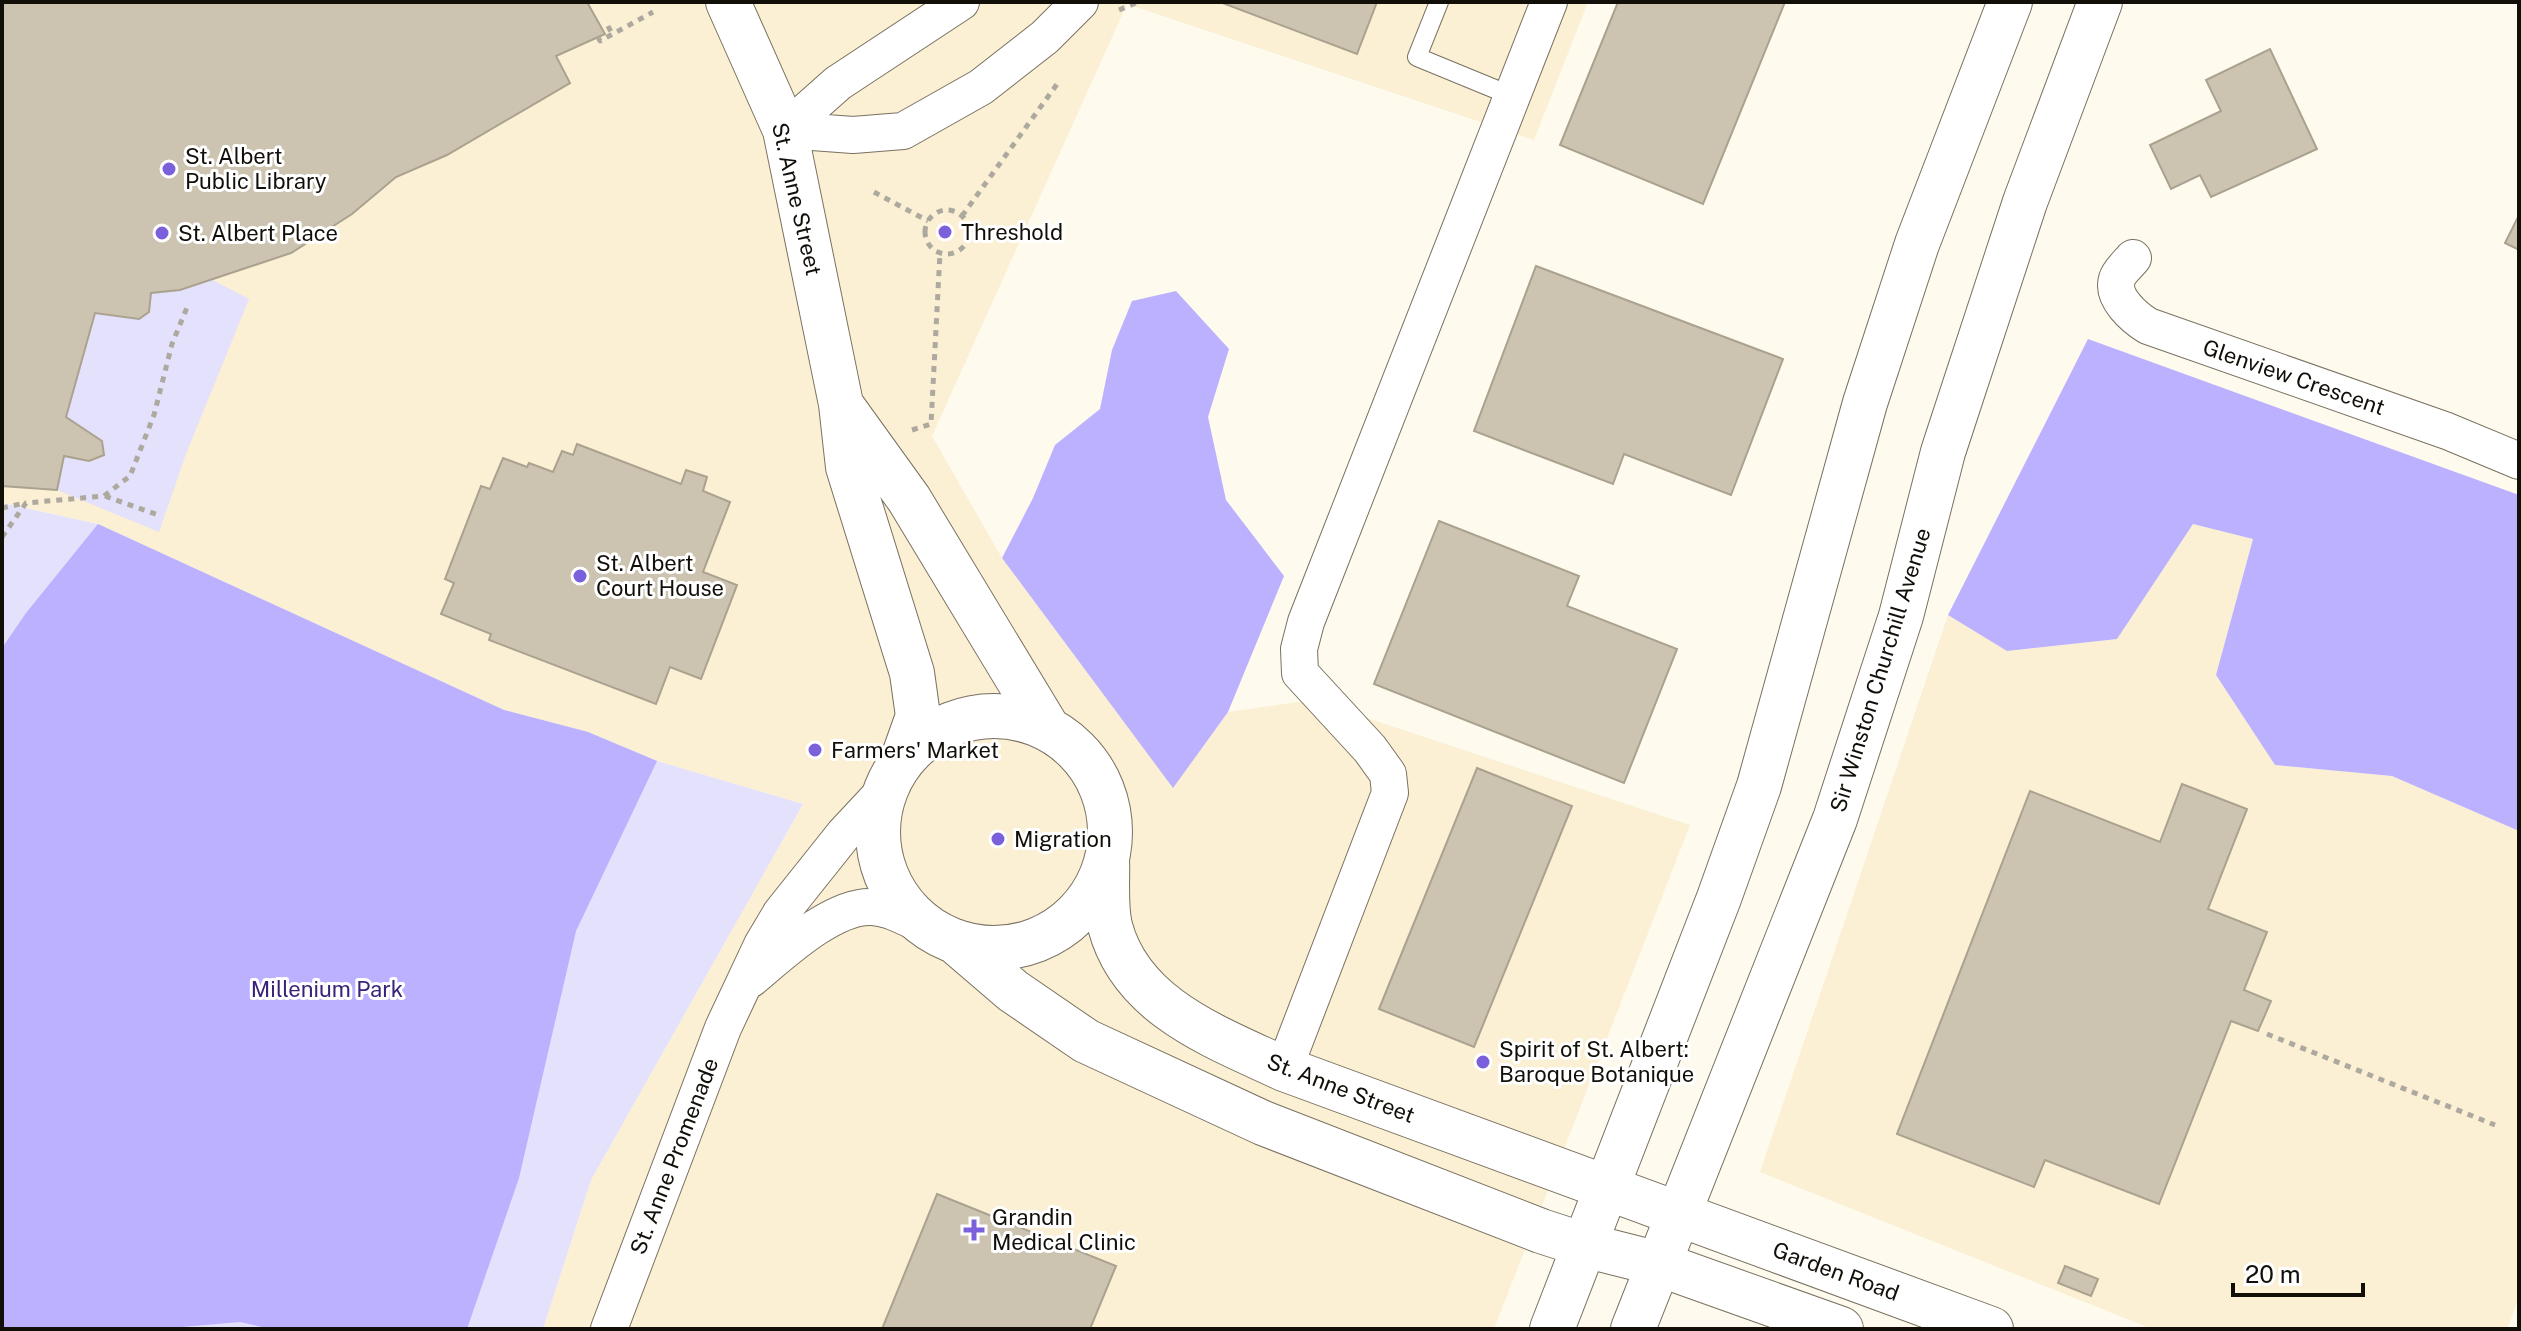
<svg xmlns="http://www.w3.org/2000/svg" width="2521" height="1331" viewBox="0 0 2521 1331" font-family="'Public Sans',sans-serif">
	<rect width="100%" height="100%" fill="#fffaee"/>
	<!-- built -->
	<path fill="#fbefd4" d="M2,2h1586l-54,138 -407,-136 -195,432 70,122 171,229 55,-75 85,-12 377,125 -196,504h-951l48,-149 212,-376 -146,-43 -69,-29 -84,-22 -406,-186 -96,-21z
		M2193,524l60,15 -37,136 59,90 117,11 127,55v467l-12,31h-355l-392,-157 188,-557 60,36 109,-12z"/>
	<!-- green -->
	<path fill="#e4e1fc" d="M213,280l36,19 -63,155 -27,78 -102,-42 7,-34 25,5 15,-7 -2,-13 -36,-24 29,-104 44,6 10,-7 2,-19 29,-3z
		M2,503l96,21 406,186 84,22 69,29 146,43 -212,376 -48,149h-541z"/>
	<!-- forest -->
	<path fill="#bbb1fe" d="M1176,291l53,58 -21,68 18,83 58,76 -56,136 -55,76 -171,-230 31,-60 22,-53 45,-36 12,-59 20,-49z
		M2088,339l431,156v336l-127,-55 -117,-11 -59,-90 37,-136 -60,-15 -76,115 -110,12 -59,-36z
		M98,524l406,186 84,22 69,29 -81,170 -57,247 -52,151h-196l-31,-7 -81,7h-157v-681l24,-35z"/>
	<!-- building -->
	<path fill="#ccc4b1" stroke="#aaa28f" stroke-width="2" d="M2,2h585l18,32 -49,22 14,27 -123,72 -51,22 -44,37 -61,39 -111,37 -29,3 -2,19 -10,7 -44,-6 -29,104 36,24 2,14 -15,6 -25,-5 -7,34 -55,-4z
		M1220,2h157l-20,52z
		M1618,2h167l-82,202 -143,-59z
		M2270,49l47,100 -106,48 -11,-22 -29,14 -21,-44 71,-34 -15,-31z
		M2519,215v35l-14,-7z
		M1536,266l247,93 -52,136 -107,-41 -11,30 -139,-53z
		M577,444l104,40 5,-14 21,7 -4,14 27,11 -27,70 34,13 -36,94 -31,-12 -14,37 -167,-64 2,-6 -50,-20 13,-31 -9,-4 36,-93 9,3 13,-31 24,9 2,-4 24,9 9,-21 11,4z
		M1439,521l140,55 -12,30 110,43 -53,134 -250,-99z
		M1477,768l95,38 -98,241 -95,-38z
		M2182,784l65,25 -39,100 59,23 -23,58 27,11 -13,30 -27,-10 -72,183 -114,-44 -11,27 -137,-53 133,-343 130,51z
		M937,1194l179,72 -26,63h-208z
		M2065,1266l33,13 -7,17 -33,-13z"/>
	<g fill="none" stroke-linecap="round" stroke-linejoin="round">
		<defs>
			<path id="service" d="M1439,2l-22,55 95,39"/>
			<path id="minor" d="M785,130l68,5 50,-4 78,-44 64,-50 35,-35
				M785,130l53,-47 123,-81
				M2133,258c-5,6 -14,14 -16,21 -6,19 18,39 31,47l299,105 72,30
				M751,979c29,-24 81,-74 121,-72 18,1 35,11 52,19
				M1284,1069l106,-276 -2,-19 -18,-25 -70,-76 -1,-24 7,-27 243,-620
				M609,1329l114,-301 39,-83 19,-32 63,-79 42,-45"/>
			<path id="tertiary" d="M728,2l57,128 56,274 7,63 64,206 6,43 -16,45
				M842,406l67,93 139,230
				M878 832a116 116 0 1 1 232 0a116 116 0 1 1-232 0Z
				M1107,859c1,21 -2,46 3,67 21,81 106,111 174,143l707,260
				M957,943l56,48 73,50 177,82 278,108 43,14 75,19 182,65"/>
			<path id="secondary" d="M1552,1329l167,-431 40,-112 106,-383 52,-159 93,-242
				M1633,1329l202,-510 66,-203 42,-164 82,-250 75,-200"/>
		</defs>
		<!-- service casing -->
		<use href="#service" stroke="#797160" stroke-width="20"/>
		<!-- minor casing -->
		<use href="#minor" stroke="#797160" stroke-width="38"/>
		<!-- tertiary casing -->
		<use href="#tertiary" stroke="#797160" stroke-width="46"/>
		<!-- secondary casing -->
		<use href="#secondary" stroke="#797160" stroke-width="46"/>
		<!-- path -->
		<path stroke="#aea99f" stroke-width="5" stroke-dasharray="6 6" stroke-linecap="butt" d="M1119,10l19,-8
			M608,26l4,8
			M598,37l2,4 53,-29
			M874,192l54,29
			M925 232a22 22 0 1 1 44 0a22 22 0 1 1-44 0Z
			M962,216l98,-136
			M912,430l19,-6 9,-171
			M105,496l53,19
			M2,508l23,-5
			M2,537l24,-34 78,-7 26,-20 24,-61 18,-71 16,-39
			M2267,1034l228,91"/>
		<!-- service -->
		<use href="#service" stroke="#fff" stroke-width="18"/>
		<!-- minor -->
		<use href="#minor" stroke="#fff" stroke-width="36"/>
		<!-- tertiary -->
		<use href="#tertiary" stroke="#fff" stroke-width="44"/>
		<!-- secondary -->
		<use href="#secondary" stroke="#fff" stroke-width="44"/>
	</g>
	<!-- markers -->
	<g fill="#7b60db" stroke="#fff" stroke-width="3">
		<circle cx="169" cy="169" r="8"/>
		<circle cx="945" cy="232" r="8"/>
		<circle cx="162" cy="233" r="8"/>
		<circle cx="580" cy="576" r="8"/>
		<circle cx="815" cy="750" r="8"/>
		<circle cx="998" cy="839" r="8"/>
		<circle cx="1483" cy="1062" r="8"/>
		<path d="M970 1218h8v8h8v8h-8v8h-8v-8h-8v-8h8z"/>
	</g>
	<g text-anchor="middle" stroke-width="6" stroke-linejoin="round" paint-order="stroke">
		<!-- poi labels -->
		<g font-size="22" fill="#120f09" stroke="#fff" text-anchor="start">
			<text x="185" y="164">St. Albert<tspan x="185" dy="25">Public Library</tspan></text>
			<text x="961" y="240">Threshold</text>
			<text x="178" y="241">St. Albert Place</text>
			<text x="596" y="571">St. Albert<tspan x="596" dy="25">Court House</tspan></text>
			<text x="831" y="758">Farmers' Market</text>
			<text x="1014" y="847">Migration</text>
			<text x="1499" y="1057">Spirit of St. Albert:<tspan x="1499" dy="25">Baroque Botanique</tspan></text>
			<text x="992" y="1225">Grandin<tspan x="992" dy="25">Medical Clinic</tspan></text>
		</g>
		<!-- street labels -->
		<g font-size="22" fill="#120f09" stroke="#fff">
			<text transform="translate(797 199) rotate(77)" y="8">St. Anne Street</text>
			<text transform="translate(2294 377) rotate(19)" y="8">Glenview Crescent</text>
			<text transform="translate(1880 670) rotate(-73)" y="8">Sir Winston Churchill Avenue</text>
			<text transform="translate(1341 1088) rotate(21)" y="8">St. Anne Street</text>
			<text transform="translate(674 1156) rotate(-69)" y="8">St. Anne Promenade</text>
			<text transform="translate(1836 1271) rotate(20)" y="8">Garden Road</text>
		</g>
		<!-- park labels -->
		<g font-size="22" fill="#3a2278" stroke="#fff">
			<text x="327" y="997">Millenium Park</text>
		</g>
	</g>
	<!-- border -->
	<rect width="2521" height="1331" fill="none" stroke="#120f09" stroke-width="8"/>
	<!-- scale -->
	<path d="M2233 1283v12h130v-12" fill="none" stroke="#120f09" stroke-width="4"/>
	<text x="2245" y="1283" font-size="24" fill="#120f09" stroke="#ffffff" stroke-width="6" paint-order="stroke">20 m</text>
</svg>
